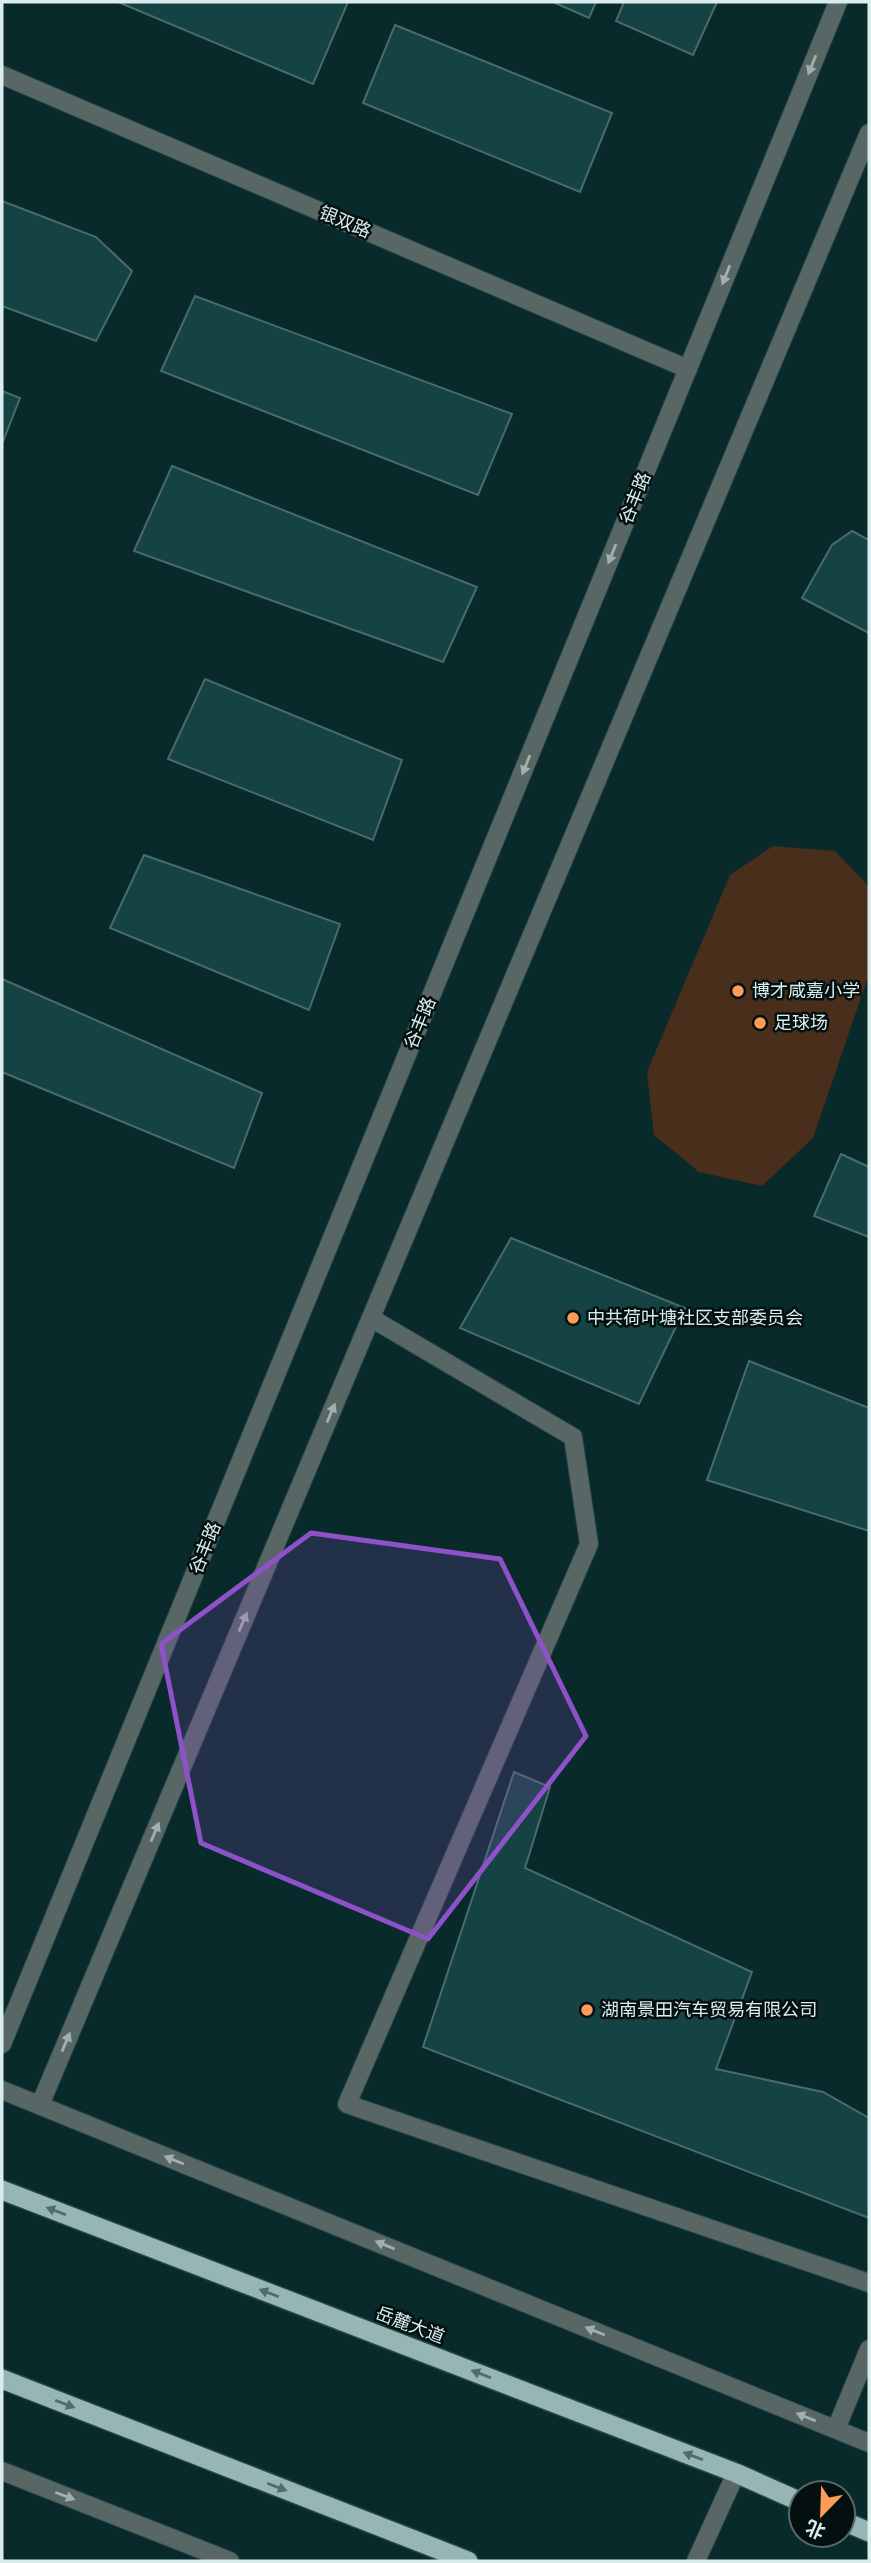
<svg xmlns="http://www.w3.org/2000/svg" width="871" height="2563" viewBox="0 0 871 2563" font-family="Montserrat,'Noto Sans SC',sans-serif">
	<rect width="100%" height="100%" fill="#082a2a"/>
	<!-- green -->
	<path fill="#4a2e1c" d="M773,846l62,5 30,31 4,7v85l-56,164 -51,48 -63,-14 -45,-37 -7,-63 83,-197z"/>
	<!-- building -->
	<path fill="#154343" stroke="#4a6b6b" stroke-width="2" d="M118,2h230l-35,82z
		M553,2h43l-7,16z
		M624,2h93l-24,53 -77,-34z
		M395,25l217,88 -32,79 -217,-89z
		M2,201l94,36 36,34 -36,70 -94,-35z
		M195,296l317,118 -34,81 -317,-124z
		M2,391l18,7 -18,46z
		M172,466l305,121 -34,75 -309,-111z
		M852,531l17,9v93l-67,-35 30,-53z
		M205,679l197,81 -29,80 -205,-81z
		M144,855l196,69 -31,86 -199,-82z
		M2,979l260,114 -28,75 -232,-96z
		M841,1154l28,13v70l-55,-21z
		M511,1238l174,70 -46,96 -179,-76z
		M749,1361l120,47v123l-162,-51z
		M514,1772l36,15 -25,81 227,104 -36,97 107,23 46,26v100l-446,-171z"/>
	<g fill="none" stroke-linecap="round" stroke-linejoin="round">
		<defs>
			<path id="minor" d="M371,1318l202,119 16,107 -242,560 522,179
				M836,2429l33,-80
				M696,2561l40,-88"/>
			<path id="tertiary" d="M2,75l686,294
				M2,2044l836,-2042
				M2,2090l867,353
				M40,2105l829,-1972
				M2,2471l228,90"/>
			<path id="trunk" d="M2,2190l734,283 65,29
				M2,2379l466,182
				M843,2521l26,11"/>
		</defs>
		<!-- minor casing -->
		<use href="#minor" stroke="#254545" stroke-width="20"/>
		<!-- tertiary casing -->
		<use href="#tertiary" stroke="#254545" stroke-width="20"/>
		<!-- trunk casing -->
		<use href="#trunk" stroke="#254545" stroke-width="22"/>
		<!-- minor -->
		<use href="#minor" stroke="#586666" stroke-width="18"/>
		<!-- tertiary -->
		<use href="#tertiary" stroke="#586666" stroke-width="18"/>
		<!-- trunk -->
		<use href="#trunk" stroke="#95b6b5" stroke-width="19"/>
	</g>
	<!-- one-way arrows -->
	<defs><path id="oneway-solid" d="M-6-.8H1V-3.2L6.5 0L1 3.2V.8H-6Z" transform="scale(1.75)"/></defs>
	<g fill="#a0b0b0">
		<use href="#oneway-solid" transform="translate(812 65) rotate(112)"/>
		<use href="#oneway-solid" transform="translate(726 275) rotate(112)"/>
		<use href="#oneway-solid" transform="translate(612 554) rotate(112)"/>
		<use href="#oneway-solid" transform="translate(526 765) rotate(112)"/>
		<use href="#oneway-solid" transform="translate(331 1413) rotate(-67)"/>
		<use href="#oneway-solid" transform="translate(243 1622) rotate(-67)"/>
		<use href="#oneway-solid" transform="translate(155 1832) rotate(-67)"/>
		<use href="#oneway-solid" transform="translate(66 2042) rotate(-67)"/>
		<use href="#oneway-solid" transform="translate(174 2160) rotate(-158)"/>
		<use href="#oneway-solid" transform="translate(385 2245) rotate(-158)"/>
		<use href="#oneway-solid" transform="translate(595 2331) rotate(-158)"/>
		<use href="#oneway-solid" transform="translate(806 2417) rotate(-158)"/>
		<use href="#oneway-solid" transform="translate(65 2496) rotate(21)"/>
	</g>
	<g fill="#546b6b">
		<use href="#oneway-solid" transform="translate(56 2211) rotate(-159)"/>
		<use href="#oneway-solid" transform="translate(269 2293) rotate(-159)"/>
		<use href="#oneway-solid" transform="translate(481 2374) rotate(-159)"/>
		<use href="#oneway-solid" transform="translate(65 2404) rotate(21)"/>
		<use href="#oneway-solid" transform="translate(693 2456) rotate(-159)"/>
		<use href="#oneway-solid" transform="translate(277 2487) rotate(21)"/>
	</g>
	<!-- marked area -->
	<path fill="#8e52c8" fill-opacity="0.2" stroke="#8e52c8" stroke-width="5" stroke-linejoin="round" d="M311,1533l189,26 86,177 -158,203 -227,-96 -40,-199z"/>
	<!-- markers -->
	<g fill="#fe9b58" stroke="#041010" stroke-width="2.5">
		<circle cx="738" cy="991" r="7"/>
		<circle cx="760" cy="1023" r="7"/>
		<circle cx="573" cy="1318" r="7"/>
		<circle cx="587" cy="2010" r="7"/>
	</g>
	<g text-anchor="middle" stroke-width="5" stroke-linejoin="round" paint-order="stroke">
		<!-- street labels -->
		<g font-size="18" fill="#daecec" stroke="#041010">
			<text transform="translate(345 222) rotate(23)" y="6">银双路</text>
			<text transform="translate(635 498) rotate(-68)" y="6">谷丰路</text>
			<text transform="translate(420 1023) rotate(-68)" y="6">谷丰路</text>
			<text transform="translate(205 1548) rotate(-68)" y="6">谷丰路</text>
			<text transform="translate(410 2325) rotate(21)" y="6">岳麓大道</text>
		</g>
		<!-- poi labels -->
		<g font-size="18" fill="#daecec" stroke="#041010" text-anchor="start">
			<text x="752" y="997">博才咸嘉小学</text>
			<text x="774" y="1029">足球场</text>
			<text x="587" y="1324">中共荷叶塘社区支部委员会</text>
			<text x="601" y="2016">湖南景田汽车贸易有限公司</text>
		</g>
	</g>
	<!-- border -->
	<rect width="871" height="2563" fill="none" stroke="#daecec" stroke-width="7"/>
	<!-- north arrow -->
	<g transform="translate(822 2514) rotate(203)"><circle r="33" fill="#041010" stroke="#5a6868" stroke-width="2"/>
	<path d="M0-5L12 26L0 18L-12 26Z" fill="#fe9b58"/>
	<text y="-10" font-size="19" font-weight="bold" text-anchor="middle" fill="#daecec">北</text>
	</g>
</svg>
